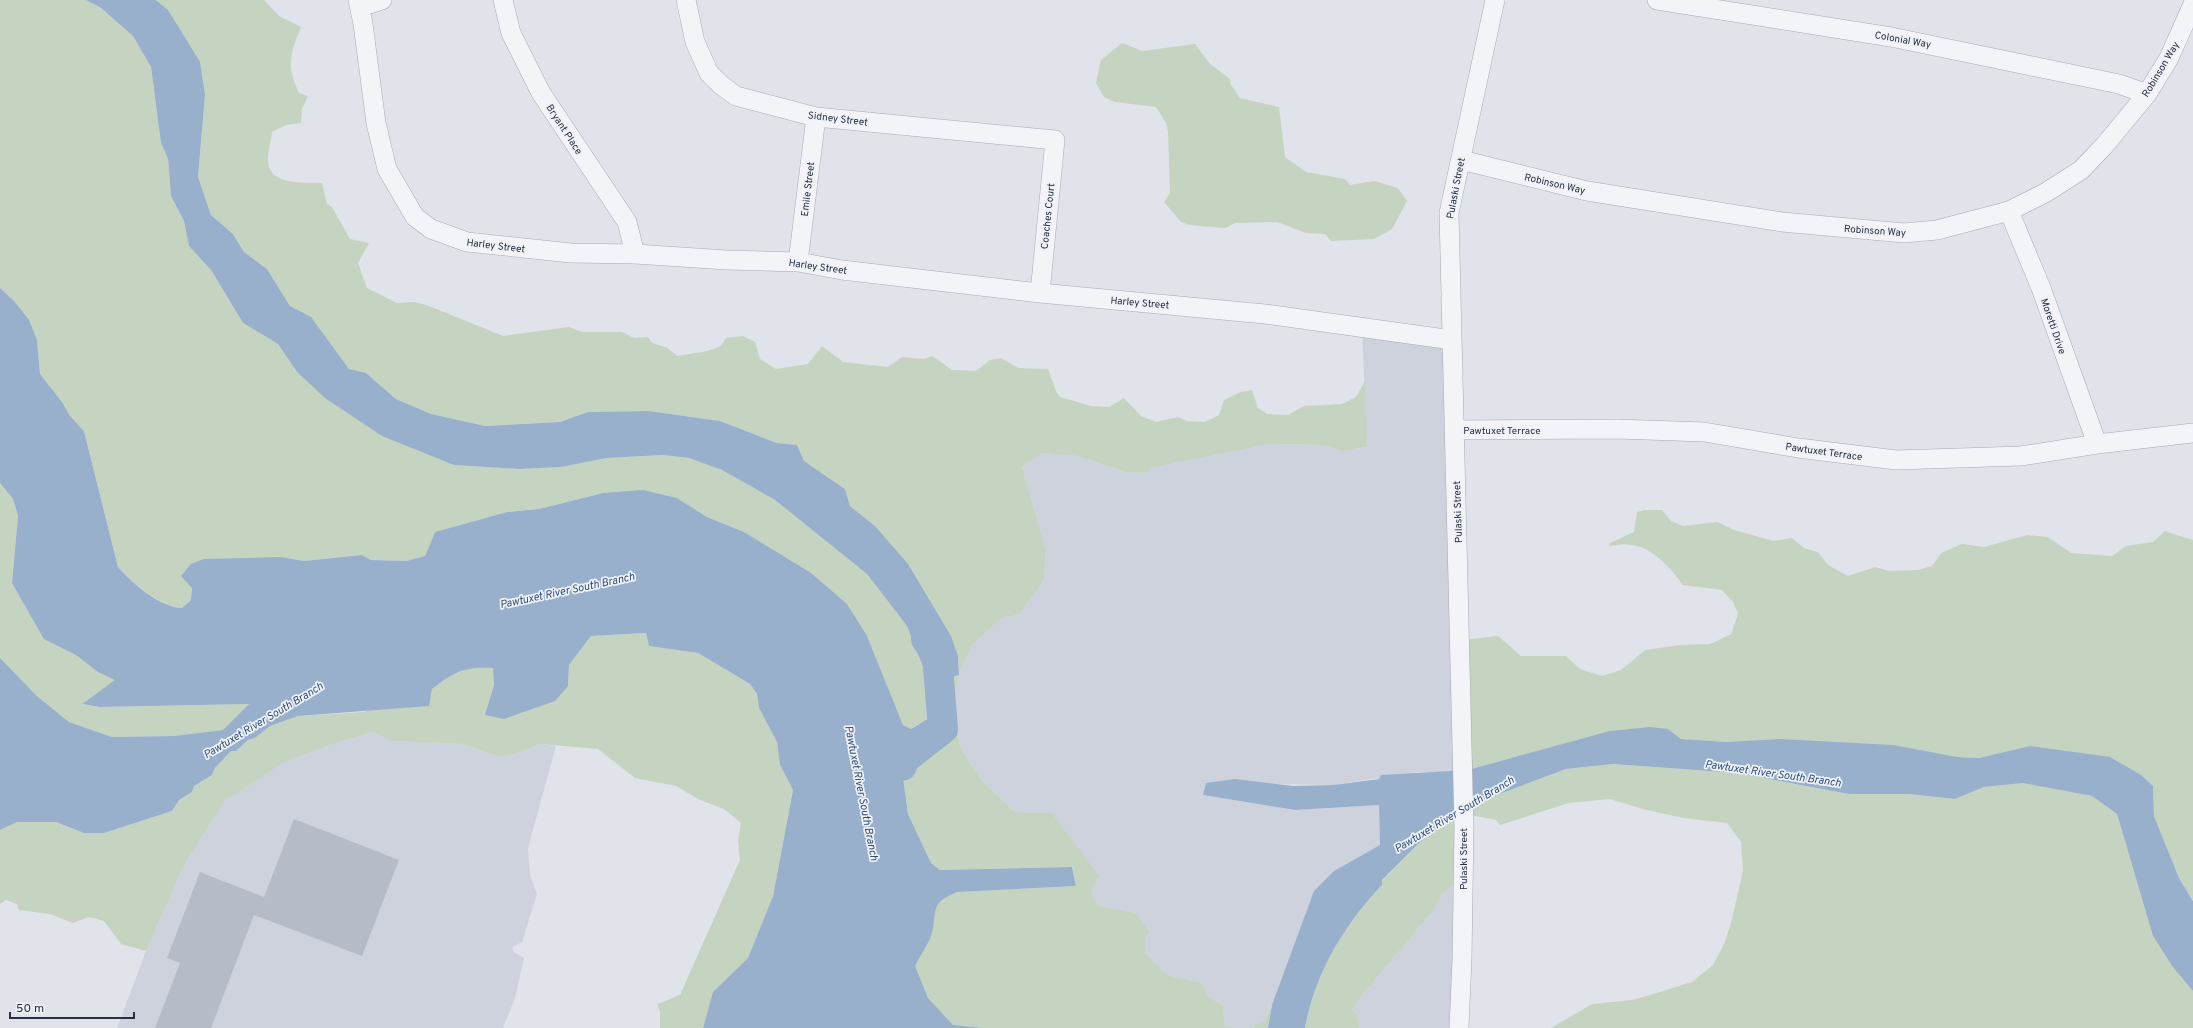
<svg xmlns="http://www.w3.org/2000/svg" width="2193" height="1028" viewBox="0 0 2193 1028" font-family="Overpass,sans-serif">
	<rect width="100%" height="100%" fill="#e0e3ea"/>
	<!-- built -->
	<path fill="#cdd2dc" d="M1362,329l89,12 17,429 -31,3 -20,-1 -38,9 -1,-3 -44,7 -128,-2 -3,12 91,15 85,-5 1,40 -46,26 -60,134 -3,1 -7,15 -9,4 -2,3h-16l-12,-2 -2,-20 -14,-9 -7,-14 -35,-8 -21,-22 -1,-15 -10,-25 -35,-7 -8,-10 1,-9 5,-11 -46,-63 -37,-1 -32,-30 -22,-33 -5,-24 -10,-3 1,-6 -8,-2 -13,2v-26l6,-4 24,3 3,-16 13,-28 31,-28 16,-2 25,-35 2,-30 -24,-83 21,-14 34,3 49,16 22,1 2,-5 120,-24 53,1 19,6 25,-4z
		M374,732l16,9 73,3 37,13 22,-5 17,-8 17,2 -28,102 2,27 7,19 -15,48 -10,5 2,5 10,6 -9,40 -12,30h-386l29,-77 38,-86 41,-64 60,-40 54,-19z
		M1464,875l-3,153h-101l-3,-14 -5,-4 10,-15 70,-83 11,-19z"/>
	<!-- green -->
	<path fill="#c5d4c0" d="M0,0h86l15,8 32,28 18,31 10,76 7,16 3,37 13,25 5,25 22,24 32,53 35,21 19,28 157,93 66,4 41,-2 46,-9 56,-3 26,3 33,12 53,30 92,74 40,52 18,46 21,6 13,-3 -3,14 -24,-3 -6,5v24l3,2 -18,12 -8,-4 -36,-89 -123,-104 -37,-15 -30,-19 -74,-5 -64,16 -32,3 -72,20 -10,24 -19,5 -35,-1 -9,-5 -58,6 -23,-4 -89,31 -1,12 -9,8c-24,-3 -48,-23 -64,-41l-34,-136 -14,-15 -8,-14 -22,-28 -3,-33 -23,-40 -14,-13z
		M156,0h108l15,16 22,11c-11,28 -15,38 -2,66l9,3 -6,13 -1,14 -15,2 -14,7c-1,9 -4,19 -4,28 0,26 36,22 54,23l5,21 5,3 18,32 19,4 -11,20 9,25 30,15 18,-1 14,4 74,30 66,-9 13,5h40l12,6 14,-1 4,6 14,4 11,9 31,-5 13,-5 5,-8 17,-2 12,6 5,17 16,10 32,-5 14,-18 21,16 45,5 14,-10 22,2 8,-3 20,14 24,1 14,-11 11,-2 17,10 30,1 8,22 4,6 31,9 18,1 15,-9 17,18 15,6 22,-5 9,4 18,1 14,-7 5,-15 17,-8 11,-2 6,18 9,6 21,1 16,-9 38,-2 14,-7 9,-16 2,66 -25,4 -19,-6 -53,-1 -120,24 -2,5 -22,-1 -49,-16 -34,-3 -21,14 24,83 -2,30 -25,35 -16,2 -31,28 -13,28 -1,-17 -83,-130 -25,-20 -5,-17 -41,-28 -7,-16 -20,-2 -57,-22 -71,-10 -61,1 -28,10 -75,4 -54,-12 -35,-15 -30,-26 -17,-4 -38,-51 -21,-12 -23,-37 -23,-17 -11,-18 -22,-19 -13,-38 7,-82 -37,-85z
		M1122,43l20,8 53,-7 15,20 20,15 1,6 9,13 39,9 6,50 21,15 39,7 5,6 24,-4 24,7 9,13 -15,28 -18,10 -43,2 -6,-7 -19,-1 -29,-11 -42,1 -9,5 -37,-3 -8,-3 -17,-20 6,-9 -2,-62 -2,-8 -10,-16 -41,-5 -11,-5 -8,-14 5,-23z
		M0,483l13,16 5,17 -6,67c32,37 58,75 104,97l-34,24 18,3 149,-3 -25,26 -50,6 -62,1 -43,-15 -32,-26 -37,-38z
		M1645,510h17l9,11 12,5 35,-4 16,8 40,11 18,-3 12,10 14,4 10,13 20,11 27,-9 14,4 29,-1 14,-4 9,-13 21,-9 22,3 43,-12 21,2 23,16 41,3 14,-10 27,-4 12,-11 28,9v360l-14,-22 -25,-62 -1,-30 -123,-40 -51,12 -22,-1 -276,-18 -13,-10 -200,41 -6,-130 36,-4 23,20h45l14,13 22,7 19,-6 24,-20 36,-5 29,-1 21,-10 7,-20 -5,-12 -11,-12 -39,-5c-12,-16 -30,-38 -52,-40 -7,-1 -15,0 -22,1l1,-3 24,-11 3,-20z
		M646,633l3,13 49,7 52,31 7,10 2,14 18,34 3,23 13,25 -20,106 -25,62 -35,35 -10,35h-43v-16l-3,-8 23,-9 60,-135 -2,-20 3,-17 -17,-14 -24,-9 -24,-14 -41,-8 -37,-29 -59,-5 -17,8 -22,5 -37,-13 -73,-3 -16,-9 -35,10 -53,19 -61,40 -41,64 -38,86 -25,-7 -17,-23 -15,-4 -16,6 -23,-9 -31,-4 -2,-6 -11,-4 -6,4v-74l17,-8h39l28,11h20l68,-22 7,-11 13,-8 2,-6 18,-11 3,-7 16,-17h5l12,-11 7,-2 15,-12 28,-10 65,-4 69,-23 18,-13 21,-9 22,1 1,17 -8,30 82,-29 1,-21 22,-29z
		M946,722l10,3 5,24 22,33 32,30 37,1 47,63 -6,11 -1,9 8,10 35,7 14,18 -4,7 1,15 21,22 35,8 7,14 14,9 2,20 12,2h-253l-31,-3 -25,-27 -14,-32c5,-9 12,-18 16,-27 9,-25 -5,-34 27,-47l119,-6 -4,-19 -132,3 -9,-7 -23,-49 -5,-36 9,-20z
		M1613,764l124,9 112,21h60l46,5 29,-12 39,-4 69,13 25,18 36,122 19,30 21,25v37h-642l41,-24 41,-4 59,-18 21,-17 11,-21 7,-21 12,-52 -2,-29 -14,-19 -44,-5 -40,-9 -33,-10 -41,4 -69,22 -4,-5 -32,-6v61l-21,18 -11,19 -70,83 -10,15 5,4 3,14h-55c10,-55 39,-103 77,-143v-4l36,-37 47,-37 101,-38z
		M1272,1005l-4,23h-15l2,-3 9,-4z"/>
	<!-- water -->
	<path fill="#98b0cc" d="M86,0h70l12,10 32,52 5,33 -7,82 13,38 22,19 11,18 23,17 23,37 21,11 38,52 17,4 30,26 35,15 54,12 75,-4 28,-10 61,-1 71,10 57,22 20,2 7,16 41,28 5,17 25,20 33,38 43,72 7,20 1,19 -13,3 -21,-6 -18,-46 -40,-52 -92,-74 -53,-30 -33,-12 -26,-3 -56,3 -46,9 -41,2 -66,-4 -72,-29 -57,-38 -28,-26 -19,-28 -35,-21 -32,-53 -22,-24 -5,-25 -13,-25 -3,-37 -7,-16 -10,-76 -18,-31 -32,-28z
		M0,288l14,13 15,19 8,20 3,34 22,28 8,14 14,15 34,136c16,18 40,39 64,41l9,-8 1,-12 -11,-12 10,-12 13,-5 77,-2 23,4 58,-6 9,5 35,1 19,-5 10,-24 72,-20 32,-3 64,-16 40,-3 34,8 30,19 37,15 67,41 36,31 20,32 36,89 8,4c13,-7 22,-17 36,-13l-1,6 -34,36 -9,20 5,36 23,49 9,7 132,-3 4,19 -119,6c-32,13 -17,22 -27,47 -4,9 -11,18 -15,27l13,32 25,27 31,3h-281l10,-36 35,-34 25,-62 20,-106 -13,-25 -3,-23 -18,-34 -2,-14 -7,-10 -52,-31 -49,-7 -3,-13 -55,3 -22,29 -1,21 -13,15 -51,18 -19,-4 9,-30 -1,-17c-28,-2 -39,4 -61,21l-3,17 -131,10 -28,10 -15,12 -7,2 -12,11h-5l-16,17 -3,7 -18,11 -2,6 -13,8 -7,11 -68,22h-20l-28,-11h-39l-17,8v-172l37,38 32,26 43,15 62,-1 49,-6 26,-26 -149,3 -18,-3 33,-24 -17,-8 -22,-17 -32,-16 -32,-56 6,-67 -5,-17 -13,-16z
		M1650,727l18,2 13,10 46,3 53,-3 113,6 64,12 22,1 51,-12 80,11 31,18 12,11 1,30 25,62 14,23v90l-21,-25 -19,-30 -36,-122 -25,-18 -69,-13 -39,4 -29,12 -46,-5h-60l-112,-21 -124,-9 -47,5 -101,38 -47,37 -36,36v5c-38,40 -67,88 -77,143h-37l4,-23 42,-114 20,-20 46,-26 -1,-40 -84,5 -92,-15 3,-12 29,-4 58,7 41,-1 45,-6 2,-4 87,-5 142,-39z"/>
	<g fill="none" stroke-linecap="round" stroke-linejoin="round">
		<!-- river -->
		<path stroke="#98b0cc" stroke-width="30" d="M902,766l1,-6 40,-31 -6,-74 -11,-16"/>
	</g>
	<!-- building -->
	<path fill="#b6bcc7" d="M294,819l105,41 -37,96 -108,-41 -43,113h-56l25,-65 -13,-5 33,-86 64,25z"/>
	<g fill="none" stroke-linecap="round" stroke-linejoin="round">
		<defs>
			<path id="street" d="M358,0l5,24 13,99 11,46 28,48 16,12 36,13 104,11 64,1 92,6 71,2 44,8 198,23 225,21 187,26
				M503,0l8,33 30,60 86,129 8,32
				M686,0l9,42 14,31 12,12 15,11 80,21 239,23 -15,153
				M1657,0l234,37 228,47 28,10
				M360,7l22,-7
				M1461,160l126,31 195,31 122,11 33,-3 72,-19 36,-18 36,-23 23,-24 43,-52 22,-36 24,-54
				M2009,211l32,77 56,156
				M798,262l18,-145
				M1454,430l163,-1 87,3 94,16 98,12 125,-4 76,-12 96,-11
				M1459,1028l3,-69 2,-131 -15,-615 46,-213"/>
		</defs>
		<!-- street casing -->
		<use href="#street" stroke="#a5aab4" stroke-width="20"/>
		<!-- street -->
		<use href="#street" stroke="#f3f4f8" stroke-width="19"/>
	</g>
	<g text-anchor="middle" stroke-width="3.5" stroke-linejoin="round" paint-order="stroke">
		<!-- street labels -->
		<g font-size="10" fill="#273042" stroke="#eff2f7">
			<text transform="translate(1903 39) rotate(10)" y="4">Colonial Way</text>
			<text transform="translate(2160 69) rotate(-59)" y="4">Robinson Way</text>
			<text transform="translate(838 118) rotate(7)" y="4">Sidney Street</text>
			<text transform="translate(565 129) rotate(57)" y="4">Bryant Place</text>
			<text transform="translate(1555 183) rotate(13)" y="4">Robinson Way</text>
			<text transform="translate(1455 188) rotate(-79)" y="4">Pulaski Street</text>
			<text transform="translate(807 189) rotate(-83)" y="4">Emile Street</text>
			<text transform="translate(1047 216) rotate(-84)" y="4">Coaches Court</text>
			<text transform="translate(1875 230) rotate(4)" y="4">Robinson Way</text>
			<text transform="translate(496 245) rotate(7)" y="4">Harley Street</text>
			<text transform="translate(818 266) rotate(8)" y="4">Harley Street</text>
			<text transform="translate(1140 302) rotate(5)" y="4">Harley Street</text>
			<text transform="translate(2054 326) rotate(71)" y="4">Moretti Drive</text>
			<text x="1502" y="434">Pawtuxet Terrace</text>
			<text transform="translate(1824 451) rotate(8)" y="4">Pawtuxet Terrace</text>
			<text transform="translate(1457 512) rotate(-92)" y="4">Pulaski Street</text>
			<text transform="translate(1463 859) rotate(-90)" y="4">Pulaski Street</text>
		</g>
		<!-- water labels -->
		<g font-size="11" font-style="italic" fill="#2e4e79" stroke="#eff2f7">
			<text transform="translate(567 590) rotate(-12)" y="4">Pawtuxet River South Branch</text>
			<text transform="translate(263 720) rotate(-31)" y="4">Pawtuxet River South Branch</text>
			<text transform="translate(1773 773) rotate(8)" y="4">Pawtuxet River South Branch</text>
			<text transform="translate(862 793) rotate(79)" y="4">Pawtuxet River South Branch</text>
			<text transform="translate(1454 814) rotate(-31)" y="4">Pawtuxet River South Branch</text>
		</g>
	</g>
	<!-- scale -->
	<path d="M10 1012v6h124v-6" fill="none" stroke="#273042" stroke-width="2"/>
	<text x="16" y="1012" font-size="12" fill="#273042" stroke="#eff2f7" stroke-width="3" paint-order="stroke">50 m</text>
</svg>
